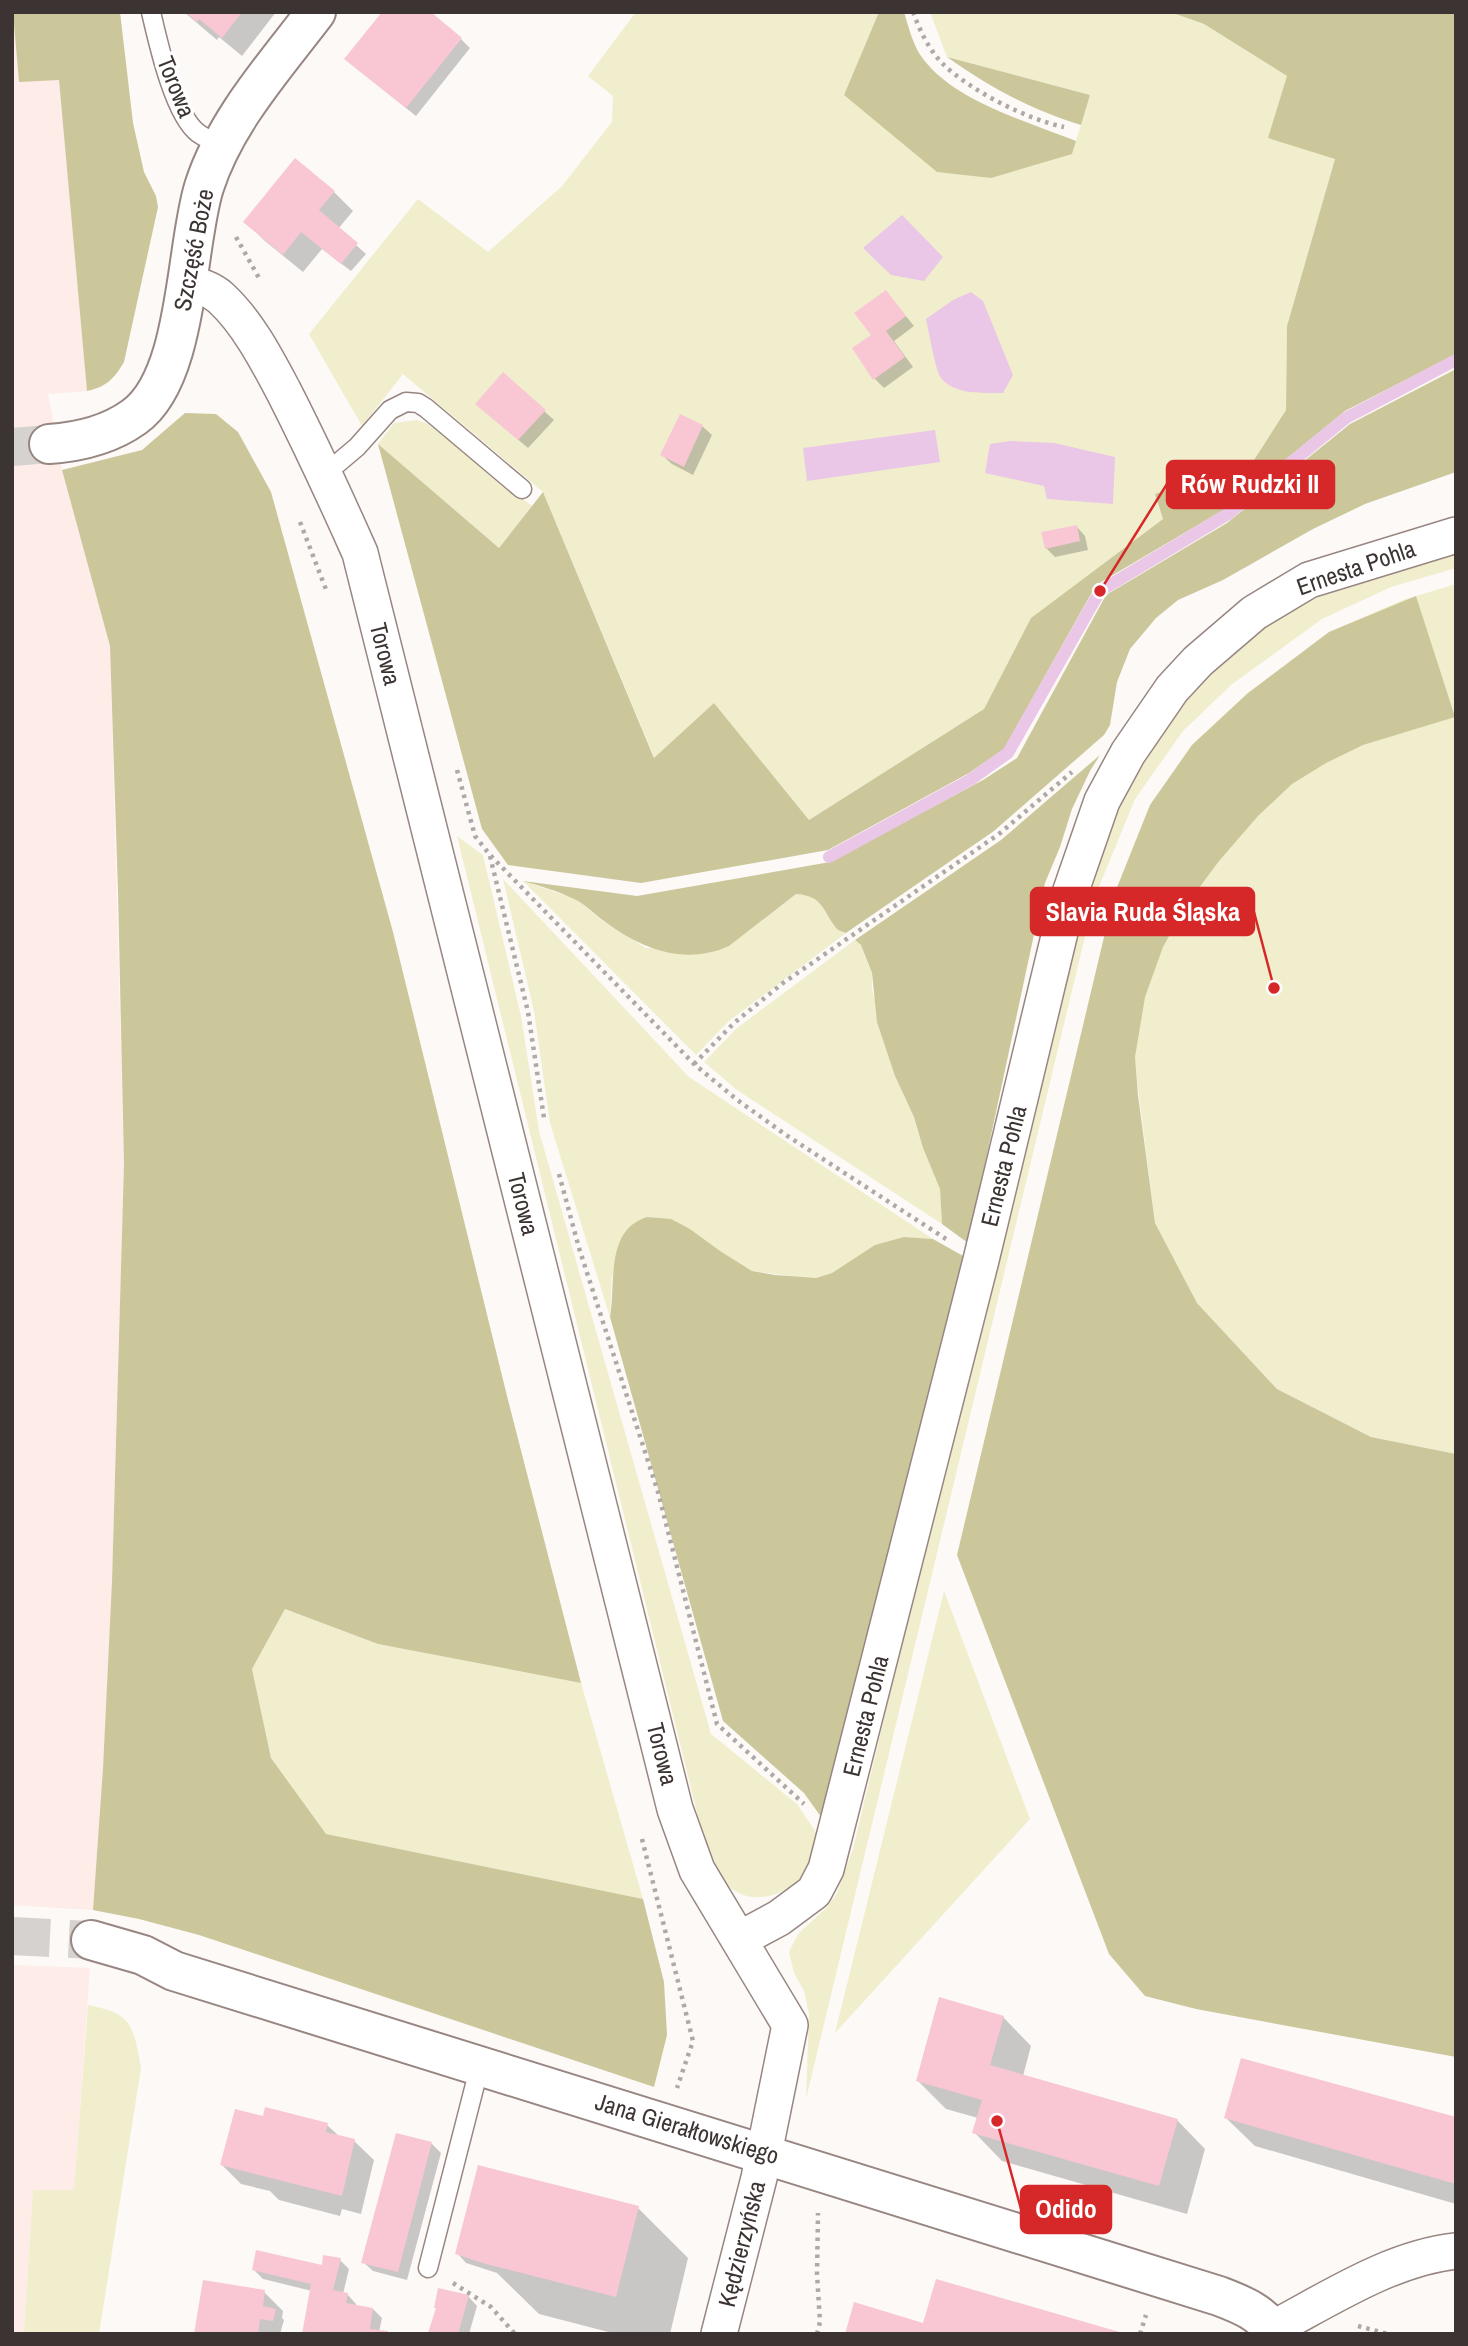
<svg xmlns="http://www.w3.org/2000/svg" width="1468" height="2346" viewBox="0 0 1468 2346" font-family="'Archivo Narrow',sans-serif">
	<rect width="100%" height="100%" fill="#fcf9f7"/>
	<!-- built -->
	<path fill="#fdece8" d="M12,12l47,67 28,312 -39,3 14,76 48,176 14,517 -12,418 -9,187 -10,142 -81,-5z
		M12,1965l78,3 -16,223 -41,-1 -9,144h-12z"/>
	<!-- green -->
	<path fill="#f1eecd" d="M636,12h243l-35,83 228,59 18,-59 -143,-38 -17,-45h240l34,12 83,52 48,83 -48,167 -1,84 -32,50 -99,34 8,25 -132,99 -47,91 -175,111 -95,-117 -59,56 -112,-267 -140,-118 -41,52 -53,-92 109,-135 70,53 74,-66 50,-64 1,-26 -25,-20z
		M417,420l11,4 104,82 -33,42 -121,-104 16,-21z
		M1456,554v14l-65,19 -69,32 -91,66 -48,46 -48,68 -41,100 -288,1200 3,-85 -5,-23 -10,-18 -5,-21 9,-18 28,-26 10,-13 17,-46 227,-951 45,-114 48,-74 40,-41 40,-34 41,-28 28,-11z
		M1456,584v870l-85,-17 -94,-48 -80,-86 -42,-80 -41,-328 36,-90 42,-60 56,-52 81,-61 74,-32z
		M457,836l26,19 38,161 18,115 172,603 86,70 20,30c-3,11 -5,25 -11,36 -13,22 -47,36 -71,21 -16,-10 -24,-33 -31,-50z
		M503,879l186,198 244,162 -29,-2 -43,19 -29,17 -16,5h-12l-52,-7 -32,-19 -30,-23 -18,-9 -25,-3 -35,59 -2,41 -60,-194 -16,-112z
		M523,881l53,18 27,22 43,27 83,-2 67,-52c29,2 26,18 42,36l8,3 -117,88 -33,34z
		M855,940l6,5 11,29v15l23,87 19,41 9,31 17,41 2,35 -205,-134 -33,-28 33,-34z
		M944,1591l86,228 -195,214z
		M285,1609l93,35 203,39 62,216 -318,-65 -54,-76 -19,-89z
		M88,2005c45,9 45,20 53,63l-42,266h-75l9,-144h41z"/>
	<!-- forest -->
	<path fill="#cbc79b" d="M13,12h107l13,111 11,49 12,24 2,11 -34,155c-10,17 -18,25 -37,29l-28,-311 -40,2z
		M879,12h25c4,13 8,29 15,41 30,47 107,68 157,88l-4,13 -81,24 -54,-6 -93,-77z
		M1170,12h286v342l-111,57 -120,98 -129,76 -92,164 -35,24 -141,77 -187,33 -133,-18 -26,-36 -104,-385 121,104 44,-56 111,266 60,-55 95,117 175,-111 47,-91 132,-99 -8,-25 99,-34 32,-50 1,-84 48,-167 -67,-21 19,-62 -83,-52z
		M947,57l143,38 -9,30c-51,-16 -90,-37 -134,-68z
		M1456,369v103l-91,32 -52,25 -90,51 -45,20 -22,18 -26,31 -13,33 -7,43 -6,10 -110,96 -148,102 -8,-3c-16,-18 -13,-34 -42,-36l-67,52c-44,20 -88,3 -125,-25 -10,-7 -19,-17 -30,-22 -16,-8 -34,-13 -51,-18l114,15 193,-34 153,-82 34,-22 89,-163 121,-72 123,-99z
		M185,413l31,1 22,18 33,60 122,440 115,468 73,283 -203,-39 -93,-35 -33,60 19,89 55,76 317,65 21,83 3,53 -13,52 -455,-152 -60,-16 -46,-9 10,-142 9,-187 12,-418 -6,-271 -8,-246 -48,-176 80,-20z
		M1416,596l39,121 -92,28 -37,18 -34,21 -34,32 -39,45 -32,43 -24,43 -18,50 -10,60 3,38 17,128 42,80 80,86 94,48 85,17v603l-260,-48 -51,-13 -36,-42 -152,-399 157,-660 36,-90 42,-60 56,-52 81,-61z
		M1100,755l-10,16 -18,38 -12,38 -15,36 -77,360 -26,-19 -2,-35 -17,-41 -9,-31 -19,-41 -18,-54 -5,-49 -11,-28 -6,-5 146,-100z
		M647,1217l24,2 19,10 30,22 32,20 23,4 41,3 16,-5 43,-28 29,-8 29,2 32,18 -141,564 -20,-28 -81,-72 -113,-404c6,-34 -5,-87 37,-100z"/>
	<!-- water -->
	<path fill="#eac6e7" d="M902,215l41,42 -19,24 -33,-6 -28,-27z
		M971,292l12,9 30,74 -10,18c-19,0 -49,2 -62,-15 -6,-8 -12,-47 -15,-59l27,-19z
		M935,430l5,32 -133,19 -4,-33z
		M1010,441l44,2 61,14 -2,47 -66,-5 -3,-13 -59,-13 5,-29z"/>
	<!-- shadow -->
	<path fill="#0003" d="M184,12h92l-34,44 -23,-19 -2,3z
		M461,39l9,9 -54,68 -60,-48z
		M334,192l19,19 -15,18 28,25 -15,17 -29,-22 -19,23 -38,-31 -20,-19z
		M886,292l28,34 -20,15 19,26 -29,21 -9,-9 -2,-43z
		M504,375l50,45 -26,28 -41,-35z
		M702,426l10,9 -19,40 -21,-11 -10,-9z
		M1076,526l9,10 3,14 -33,7 -9,-9z
		M1003,2017l28,29 -8,30 154,44 28,29 -18,65 -185,-53 -28,-29 4,-14 -32,-9 -28,-28z
		M262,2118l65,7 13,12 14,4 20,19 -13,54 -19,-5 -2,7 -61,-16 -9,-9 -29,-7 -19,-19z
		M1226,2118l230,1v85l-201,-58z
		M397,2135l35,9 9,9 -34,127 -34,-9 -10,-9z
		M638,2208l50,50 -18,76h-54l-77,-20 -42,-41 -31,-10 -9,-10z
		M340,2260l9,9 -6,25h4l9,10v3l17,2 9,9 -3,14 8,2h-83l8,-43 -49,-12 -9,-9 69,-3z
		M264,2292l19,19 -1,7 2,2 -4,14h-83z
		M468,2296l9,10 -8,28h-38l4,-15z"/>
	<g fill="none" stroke-linecap="round" stroke-linejoin="round">
		<!-- stream -->
		<path stroke="#eac6e7" stroke-width="12" d="M829,857l141,-77 38,-27 92,-162 128,-77 118,-96 110,-58"/>
	</g>
	<!-- building -->
	<path fill="#f9c7d4" d="M185,12h57l-20,26 -23,-19 -2,3z
		M382,12h49l31,26 -56,70 -62,-49z
		M295,158l40,33 -16,19 39,33 -17,21 -40,-32 -18,23 -40,-33z
		M886,290l20,26 -20,15 19,26 -32,23 -21,-32 19,-13 -17,-22z
		M503,372l43,38 -28,30 -43,-36z
		M680,414l23,11 -19,42 -24,-12z
		M1077,525l3,16 -35,8 -4,-17z
		M939,1997l65,19 -14,49 188,54 -19,67 -187,-53 10,-33 -66,-19z
		M1241,2058l215,59v67l-232,-66z
		M265,2107l63,16 -2,9 29,7 -13,57 -122,-31 15,-56 28,7z
		M396,2133l36,9 -34,130 -37,-9z
		M478,2165l161,41 -23,91 -130,-33 -31,-10z
		M256,2250l66,15 1,-10 18,3 -8,32 15,3 -2,10 27,5 -3,21 18,2 -1,3h-85l9,-50 -59,-14z
		M936,2279l187,54v1h-278l9,-32 69,21z
		M203,2280l62,10 -2,16 13,3 -3,12 -13,-2 -2,15h-64z
		M438,2288l31,7 -11,39 -30,-1 8,-25h-2z"/>
	<g fill="none" stroke-linecap="round" stroke-linejoin="round">
		<!-- tertiary-tunnel -->
		<path stroke="#d6d2d0" stroke-width="38" stroke-dasharray="38 19" stroke-linecap="butt" d="M12,447l37,-3
			M12,1936l79,4"/>
		<defs>
			<path id="service" d="M151,12c7,30 23,103 47,121 7,5 16,9 24,13
				M325,474l32,-27 33,-37 16,-8 12,1 8,5 96,81
				M428,2268l52,-203"/>
			<path id="minor" d="M187,283c13,3 24,6 34,15 27,25 46,62 63,94 27,53 52,107 76,161l315,1256 22,61 93,155 -31,153 -40,156
				M740,1939l39,-21 35,-26 12,-23 155,-609 87,-361 34,-98 26,-48 44,-64 26,-28 56,-48 55,-33 147,-45
				M1272,2329c57,-30 119,-71 184,-78"/>
			<path id="tertiary" d="M49,444c30,-2 60,-9 85,-27 55,-39 51,-169 70,-230 21,-66 71,-121 112,-175
				M91,1940l52,15 31,16 1045,325c21,8 45,17 55,38"/>
		</defs>
		<!-- service casing -->
		<use href="#service" stroke="#978681" stroke-width="21"/>
		<!-- minor casing -->
		<use href="#minor" stroke="#978681" stroke-width="38"/>
		<!-- tertiary casing -->
		<use href="#tertiary" stroke="#978681" stroke-width="42"/>
		<!-- path -->
		<path stroke="#aea9a7" stroke-width="4.5" stroke-dasharray="3.5 5" stroke-linecap="butt" d="M913,12c7,19 16,38 30,52 28,27 83,55 121,63
			M236,237l23,41
			M300,522l27,70
			M457,770l18,66 15,19 204,209 42,35 50,36 160,104
			M490,856l38,156 16,106
			M694,1064l40,-41 49,-40 216,-149 73,-62
			M559,1174l20,74 79,244 59,232 87,80
			M642,1839l51,202 -16,47
			M453,2283l38,24 24,27
			M1358,2326l30,8
			M817,2334l3,-12 -3,-48 1,-61
			M1140,2334l6,-19"/>
		<!-- service -->
		<use href="#service" stroke="#fff" stroke-width="18"/>
		<!-- minor -->
		<use href="#minor" stroke="#fff" stroke-width="35"/>
		<!-- tertiary -->
		<use href="#tertiary" stroke="#fff" stroke-width="38"/>
	</g>
	<g text-anchor="middle" stroke-width="7" stroke-linejoin="round" paint-order="stroke">
		<!-- street labels -->
		<g font-size="24" fill="#3c3432" stroke="#fff">
			<text transform="translate(176 87) rotate(68)" y="8">Torowa</text>
			<text transform="translate(194 250) rotate(-79)" y="8">Szczęść Boże</text>
			<text transform="translate(1356 568) rotate(-19)" y="8">Ernesta Pohla</text>
			<text transform="translate(385 654) rotate(76)" y="8">Torowa</text>
			<text transform="translate(1004 1166) rotate(-76)" y="8">Ernesta Pohla</text>
			<text transform="translate(523 1204) rotate(76)" y="8">Torowa</text>
			<text transform="translate(866 1716) rotate(-76)" y="8">Ernesta Pohla</text>
			<text transform="translate(662 1754) rotate(76)" y="8">Torowa</text>
			<text transform="translate(687 2129) rotate(17)" y="8">Jana Gierałtowskiego</text>
			<text transform="translate(742 2244) rotate(-76)" y="8">Kędzierzyńska</text>
		</g>
	</g>
	<!-- callouts -->
	<path fill="none" stroke="#d62828" stroke-width="2.5" d="M1100 591L1167 484M1274 988L1254 912M997 2121L1021 2209"/>
	<g fill="#d62828" stroke="#fff" stroke-width="2.5">
		<circle cx="1100" cy="591" r="7"/>
		<circle cx="1274" cy="988" r="7"/>
		<circle cx="997" cy="2121" r="7"/>
	</g>
	<g fill="#d62828" stroke="#d62828" stroke-width="2.5">
		<rect x="1167" y="461" width="167" height="47" rx="7"/>
		<rect x="1031" y="888" width="223" height="47" rx="7"/>
		<rect x="1021" y="2186" width="90" height="47" rx="7"/>
	</g>
	<g font-size="26" text-anchor="middle" font-weight="bold" fill="#fff">
		<text x="1250" y="493">Rów Rudzki II</text>
		<text x="1143" y="921">Slavia Ruda Śląska</text>
		<text x="1066" y="2218">Odido</text>
	</g>
	<!-- border -->
	<rect width="1468" height="2346" fill="none" stroke="#3c3432" stroke-width="28"/>
</svg>
